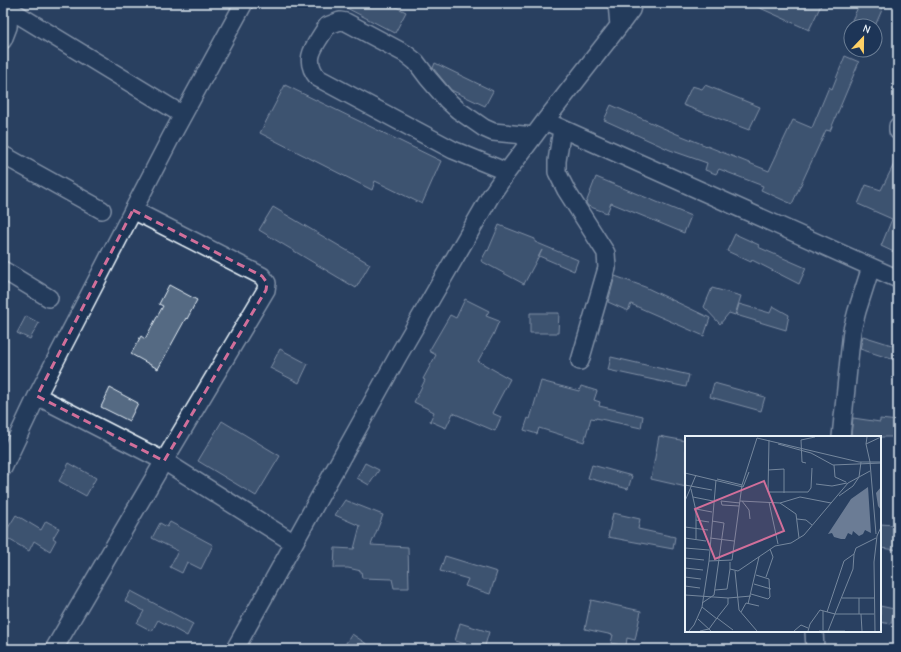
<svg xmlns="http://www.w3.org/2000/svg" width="901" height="652" viewBox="0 0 901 652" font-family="'Comic Neue',sans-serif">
	<rect width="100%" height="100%" fill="#294061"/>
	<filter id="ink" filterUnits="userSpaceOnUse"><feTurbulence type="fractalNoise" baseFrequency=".025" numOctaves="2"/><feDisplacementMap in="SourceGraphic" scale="8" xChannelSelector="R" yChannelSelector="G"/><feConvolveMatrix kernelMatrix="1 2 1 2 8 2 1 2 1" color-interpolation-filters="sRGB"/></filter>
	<g filter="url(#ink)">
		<!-- building -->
		<path fill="#556a83" stroke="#e8f1f8" d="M337,3h51l18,9 -11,21z
			M749,3h73l-13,27z
			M860,3h25l-10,23h-10l-13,-6z
			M845,56l14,6 -29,69 -4,-1 -34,74 -31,-14 2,-4 -44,-17 -3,5 -11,-4 2,-7 -37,-13 -66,-30 7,-15 66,29 92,37 24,-51 19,8 17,-41 3,2z
			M435,63l58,28 -8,15 -34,-16 -18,-22z
			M285,85l156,76 -19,43 -47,-23 -3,9 -112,-57z
			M705,85l55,22 -11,23 -66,-25 9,-19 10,3z
			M898,156v98l-17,-8 11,-27 -34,-15 8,-19 15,5z
			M596,177l95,39 -7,17 -73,-30 -4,10 -19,-7 -2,-3z
			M273,207l97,57 -14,24 -97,-58z
			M499,225l36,14v3l43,18 -4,11 -35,-15 3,-6 -18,34 -43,-23 6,-11 1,1z
			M735,234l24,11 -1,2 48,21 -7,16 -47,-24 -1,2 -24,-11z
			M615,276l30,11 65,31 -6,18 -73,-32 -3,7 -20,-9z
			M169,285l28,15 -10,19 -1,-1 -28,51 -27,-15 10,-18 4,3 18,-33 -4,-2z
			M712,288l29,8 -6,19 -6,-2 -9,11 -16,-17z
			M465,299l24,12 -3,5 13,5 -6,14 -15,26 32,18 -18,34 9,4 -6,14 -42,-18 -7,15 -16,-7 4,-9 -20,-10 11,-22 -2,-1 13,-24 -7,-4 21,-36 6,3z
			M739,304l31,9 3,-7 16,9 -3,15 -50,-15z
			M530,313h29l-1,20h-28z
			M26,316l13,7 -9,16 -13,-6z
			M863,336l35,11v14l-38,-12z
			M280,349l28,15 -9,19 -29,-15z
			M611,357l78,18 -3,12 -78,-17z
			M541,381l38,10 2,-5 16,5 -3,9 6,2 -1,4 44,10 -2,12 -45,-10v1l-5,-1 -7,24 -45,-14 -2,6 -13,-4 4,-12 2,1z
			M714,383l51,14 -4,14 -51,-14z
			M110,388l28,15 -9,18 -28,-14z
			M853,418l27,4v-3l18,2v16h-32l-15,-2z
			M222,421l58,35 -24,40 -58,-35z
			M659,436l27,5v46l-35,-8z
			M69,463l27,15 -10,18 -27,-15z
			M365,463l14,7 -10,15 -12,-7z
			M592,465l40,11 -4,13 -40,-11z
			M345,500l38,15 -12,30 37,2 1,41h-15l-2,-9 -30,-1 -1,-7 -13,-3h-14l1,-20 19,1 6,-23 -25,-11z
			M613,513l27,6 -2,10 37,8 -2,12 -65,-12z
			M16,515l25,15 5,-9 13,7 -6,10 3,2 -6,11 -16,-10 -5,10 -26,-15z
			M170,522l43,23 -12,24 -14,-7 -5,11 -12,-6 8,-16 -26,-13 8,-15 7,4z
			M880,524l15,1 -1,9h4v16l-18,-2z
			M445,556l52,16 -7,22 -25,-8 3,-7 -28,-8z
			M131,591l62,33 -6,12 -29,-16 -6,11 -15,-8 7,-12 -19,-10z
			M591,600l50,11 -6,29 -8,-2 -1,8 -15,-3 2,-8 -28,-6z
			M880,606l14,3 -3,15 -11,-2z
			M460,623l29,9 -5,17 -29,-8z
			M352,634l22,15h-32z"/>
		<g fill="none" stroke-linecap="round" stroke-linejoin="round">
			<defs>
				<path id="minor" d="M617,3l2,23
					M9,9l174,106
					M3,40l5,-13 2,-24
					M545,121l353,158
					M898,126v5
					M562,129l-5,32v11l9,18 40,63 1,15 -27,93
					M3,155l99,55
					M507,172l-54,-22 -135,-72c-17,-20 -2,-33 9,-52l13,-5 6,1 60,32 10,8 12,16 19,22 11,10 26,18 9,4 41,4
					M3,270l46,28
					M37,396l127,65 130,82
					M841,437l11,-107 5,-19 14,-44
					M3,468l34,-72 134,-259 73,-134
					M814,631l1,18
					M54,649l110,-188 102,-171 1,-7 -5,-7 -129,-66
					M235,649l163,-293 92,-159 17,-25 38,-51 74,-95 12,-16 2,-7"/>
			</defs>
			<!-- minor casing -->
			<use href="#minor" stroke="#e8f1f8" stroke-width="20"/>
			<!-- minor -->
			<use href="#minor" stroke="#1d3557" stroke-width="17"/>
		</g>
	</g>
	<!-- marked area -->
	<path d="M0 0H901V652H0ZM133,210l129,66 5,7 -1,7 -102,171 -127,-65z" fill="#294061" fill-opacity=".55" fill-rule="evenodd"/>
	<path fill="none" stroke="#d16f9a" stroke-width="3" stroke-dasharray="8 5" stroke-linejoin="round" d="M133,210l129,66 5,7 -1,7 -102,171 -127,-65z"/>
	<!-- overview -->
	<g transform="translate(685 436)">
		<rect width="196" height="196" fill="#294061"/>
		<path d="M183,51l3,46 -6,-3 -2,4 -4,2 -6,-5 -1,4 -4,-2 -3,6h-4l-7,-2 -2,-4 -4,1 23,-35zM196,51v23l-3,-4 -2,-13z" fill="#6b7c95"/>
		<path fill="none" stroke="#75879d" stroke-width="1" d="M182,1l-1,7 4,18 6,72M84,4l-1,52h40l3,-4 1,-20M93,8l33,9 22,12 48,-2M181,8l15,-7M121,27l-4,-1 -1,-22 14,-3M149,29l1,12 11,5M83,34l16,-1v24M0,37l58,14M32,43l25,6M131,48l16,2 15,-3M0,49l27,5M58,51l6,-15M6,53l5,22v28M154,60l14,-10 6,-9 11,-6M8,61l20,4M0,65l11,-26M55,65l40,2 20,-6 31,6M57,65l7,9 1,9M84,66l9,42M95,67l16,11 3,24M54,70l-17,-1 -1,-4 19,2M11,73l16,3M112,83l9,1 6,5M11,84l13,2M0,91l23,3M0,102l21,3M25,102l24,3M0,112l24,2M0,122l19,2M24,125l7,-81M45,126v7l8,2 37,-25 16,-3 13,-8 44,-52 11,-6 2,-15M0,132l18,2M50,135l4,39 18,21M0,141l16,2M81,141l7,-20 -3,-8M69,148l17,5M0,150l15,2M30,154l12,-1 3,-20M66,158l17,5 2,-2 -1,-18 -13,-4M0,159l43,3 23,-2M157,162h32M17,167l12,-8 10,-72 -12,-2M63,168l11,-47M17,171l15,12M138,175v19M56,176l5,-9 13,3M142,176l17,-51 10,-7 2,-6 20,-10M174,178v-16M176,178l1,17M32,182l16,12M13,183l13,12M4,195l5,-6 8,-18 7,-46 23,-1 10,-75 15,-47 102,24h22M15,195l9,-2 8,-11 11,-14v-6M109,195l7,-6 7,3M123,195l2,-7 10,-14 15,4h39M134,195h26M143,195l25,-62 1,-15M190,195l-1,-69 3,-26 4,-9"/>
		<path fill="#d16f9a" fill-opacity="0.15" stroke="#d16f9a" stroke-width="2" d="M79,45l20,50 -69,28 -20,-50z"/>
		<rect width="196" height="196" fill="none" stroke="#e8f1f8" stroke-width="2"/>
	</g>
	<!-- margin -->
	<rect width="901" height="652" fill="none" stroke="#1d3557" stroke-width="16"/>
	<rect x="8" y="8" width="885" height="636" fill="none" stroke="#e8f1f8" stroke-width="1.5" filter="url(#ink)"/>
	<!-- north arrow -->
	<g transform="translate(863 38) rotate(22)"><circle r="19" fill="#1d3557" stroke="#6e8097"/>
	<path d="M0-3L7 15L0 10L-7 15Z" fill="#ffd166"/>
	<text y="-6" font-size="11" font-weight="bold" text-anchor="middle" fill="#e8f1f8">N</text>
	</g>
</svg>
